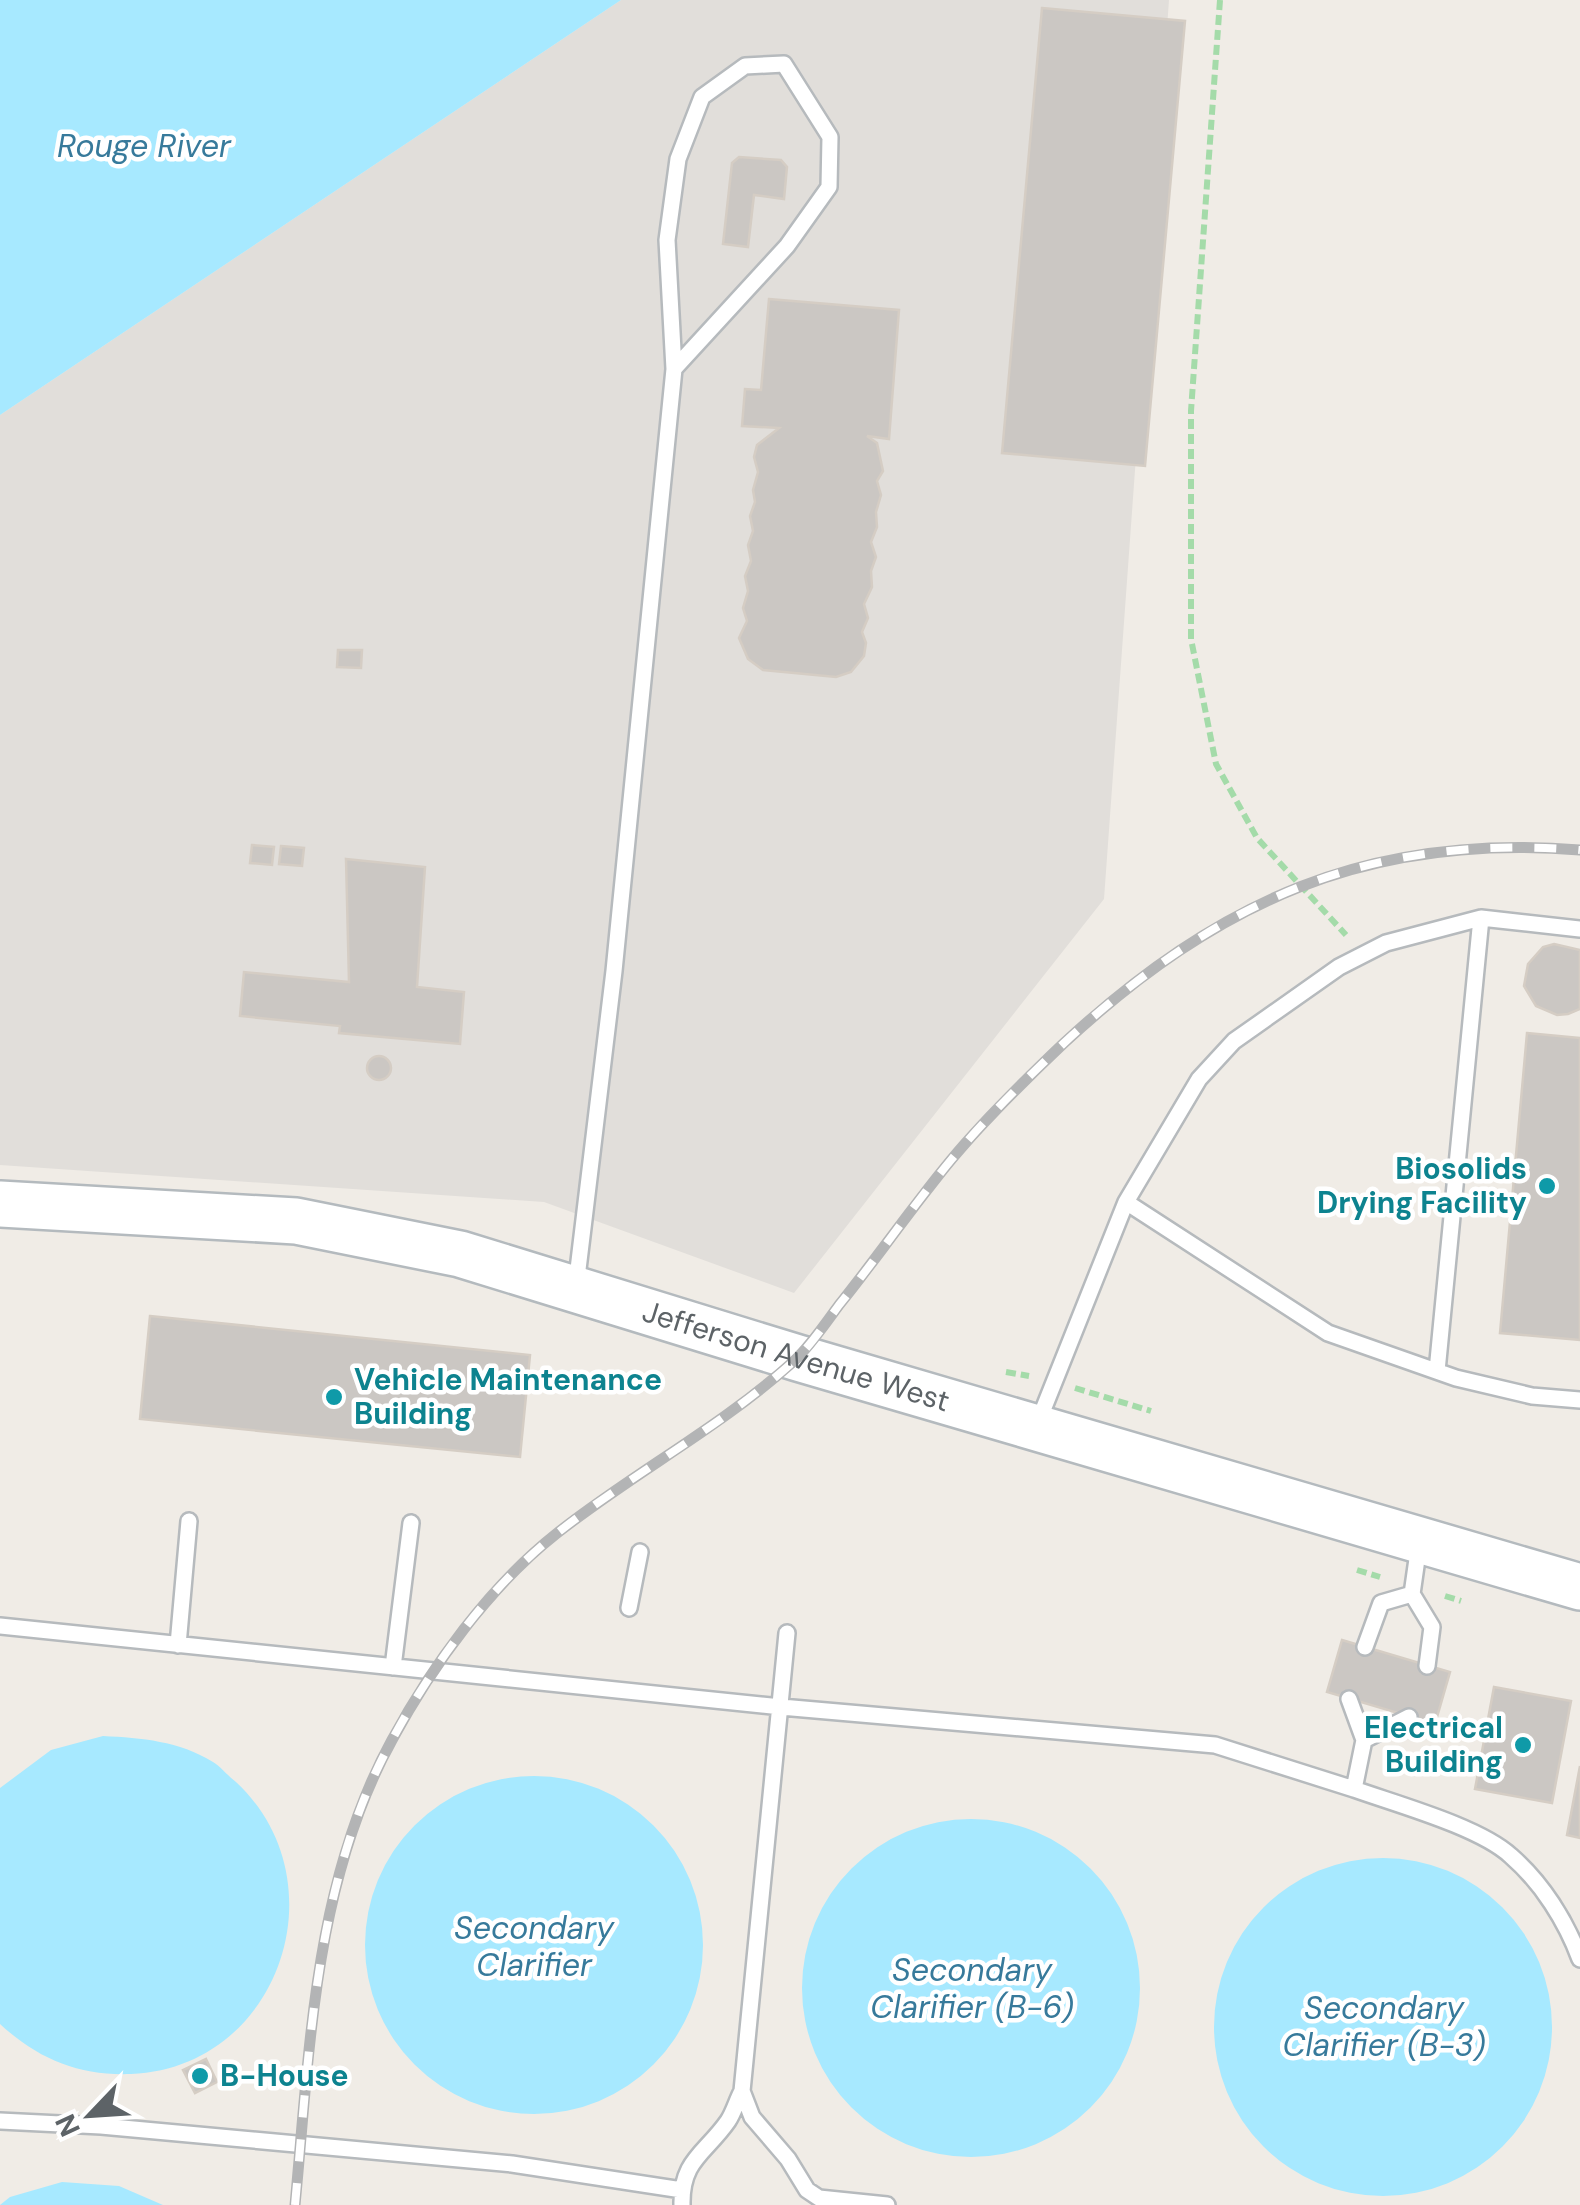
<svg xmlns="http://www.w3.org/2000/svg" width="1580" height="2205" viewBox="0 0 1580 2205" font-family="'DM Sans',sans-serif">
	<rect width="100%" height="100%" fill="#f0ece6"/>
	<!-- industrial -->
	<path fill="#e1deda" d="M621,0h548l-65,899 -310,394 -250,-91 -544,-37v-750z"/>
	<!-- water -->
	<path fill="#a7e9ff" d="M0,0h621l-621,415z
		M103,1736c39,2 76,5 110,26 8,5 15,14 23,20 107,100 43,286 -105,292 -52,2 -93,-15 -131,-50v-236l51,-38z
		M365 1945a169 169 0 1 1 338 0a169 169 0 1 1-338 0Z
		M802 1988a169 169 0 1 1 338 0a169 169 0 1 1-338 0Z
		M1214 2027a169 169 0 1 1 338 0a169 169 0 1 1-338 0Z
		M62,2182l57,4 44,19h-163l10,-8z"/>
	<!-- building -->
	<path fill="#cbc7c3" stroke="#d5cdc4" stroke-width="2.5" d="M1042,8l143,13 -40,445 -143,-13z
		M739,157l42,3 6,7 -3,32 -30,-4 -6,52 -25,-3 9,-81z
		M769,299l130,11 -10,129 -22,-3 10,7 6,28 -6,10 4,14 -5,17 1,15 -6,15 5,15 -5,14 1,16 -8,17 4,14 -6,14 4,11 -2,13 -13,16 -15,5 -73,-7 -15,-11 -9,-21 8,-17 -4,-13 5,-17 -3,-15 6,-15 -3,-16 5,-14 -3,-15 5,-14 -2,-12 5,-18 -4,-15 3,-12 22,-17 -37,-2 3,-37 16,1z
		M338,650h24l-1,18 -24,-1z
		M252,845l22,2 -2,18 -22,-2z
		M281,846l23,2 -2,18 -23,-2z
		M346,859l79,8 -8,120 47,5 -4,52 -121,-11 1,-7 -100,-10 4,-44 105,10z
		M1554,944l26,6v59l-12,5 -11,1 -21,-9 -12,-20 4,-22 15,-17z
		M1527,1033l53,5v302l-80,-7z
		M367 1068a12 12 0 1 1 24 0a12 12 0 1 1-24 0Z
		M150,1316l380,39 -10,102 -380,-38z
		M1342,1640l108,32 -15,52 -108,-32z
		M1494,1687l77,14 -19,102 -77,-14z
		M1580,1766v72l-13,-3z
		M206,2059l11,23 -22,11 -12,-23z"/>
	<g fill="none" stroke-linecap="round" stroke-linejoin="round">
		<defs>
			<path id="lane" d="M1126,1202l202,131 128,45 76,18 48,4
				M576,1286l38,-315 60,-602 -7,-129 11,-81 24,-62 43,-31 39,-2 46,73 -1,50 -42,59 -113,123
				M1437,1371l44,-453
				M1037,1425l89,-223 73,-123 35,-38 105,-74 47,-24 95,-25 99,11
				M1419,1545l-7,49 20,33 -5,39
				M629,1608l11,-56
				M0,1626l781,81 434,38 139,44
				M178,1645l11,-124
				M1365,1647l16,-44 31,-9
				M393,1667l18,-144
				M1349,1699l15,41 -10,49c42,15 126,38 157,67 31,27 55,65 69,103
				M1364,1740l45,-23
				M742,2091l10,26 36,42 19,31 12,8 68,7
				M0,2121l101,5 411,38 170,26
				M682,2205c-1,-45 23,-51 46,-84 6,-9 9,-21 14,-30l45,-458"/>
			<g id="secondary">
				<path id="s1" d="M0,1204l296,17 164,33 338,104 782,229"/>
			</g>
		</defs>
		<!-- lane casing -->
		<use href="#lane" stroke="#b6babd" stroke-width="20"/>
		<!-- secondary casing -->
		<use href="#secondary" stroke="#b4babe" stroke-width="50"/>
		<!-- path -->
		<path stroke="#a4dba9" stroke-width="6" stroke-dasharray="10 5" stroke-linecap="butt" d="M1220,0l-29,411v228l25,125 41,74 89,97
			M1006,1372l23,4
			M1075,1388l76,23
			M1357,1570l23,7
			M1445,1596l16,5"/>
		<!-- lane -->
		<use href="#lane" stroke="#fff" stroke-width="15"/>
		<!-- secondary -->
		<use href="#secondary" stroke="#fff" stroke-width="45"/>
		<defs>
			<path id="rail" d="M295,2205c15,-158 19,-323 97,-465 40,-74 97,-153 164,-206 77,-61 165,-107 238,-173 17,-16 31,-37 45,-56 38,-47 73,-98 112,-145 34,-41 74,-80 113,-117 154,-142 303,-210 516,-193"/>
		</defs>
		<!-- rail casing -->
		<use href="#rail" stroke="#b3b4b5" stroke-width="11"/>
		<!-- rail -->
		<use href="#rail" stroke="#fff" stroke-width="8" stroke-dasharray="22" stroke-linecap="butt"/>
	</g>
	<!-- markers -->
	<g fill="#0f9aa8" stroke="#fff" stroke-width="4">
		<circle cx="1547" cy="1186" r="10"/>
		<circle cx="334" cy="1397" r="10"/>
		<circle cx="1523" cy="1745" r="10"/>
		<circle cx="200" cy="2076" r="10"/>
	</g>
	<g text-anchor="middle" stroke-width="9" stroke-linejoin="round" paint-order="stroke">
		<!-- culture labels -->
		<g font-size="30" font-weight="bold" fill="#0d838f" stroke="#fff" text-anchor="end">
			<text x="1527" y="1179">Biosolids<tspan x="1527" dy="34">Drying Facility</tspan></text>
			<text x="354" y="1390" text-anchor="start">Vehicle Maintenance<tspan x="354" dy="34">Building</tspan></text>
			<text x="1503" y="1738">Electrical<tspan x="1503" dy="34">Building</tspan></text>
			<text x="220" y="2086" text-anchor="start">B-House</text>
		</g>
		<!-- street labels -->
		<g font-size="30" fill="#5d6367" stroke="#fff">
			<text dy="10" stroke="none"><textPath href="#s1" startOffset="815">Jefferson Avenue West</textPath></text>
		</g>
		<!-- water labels -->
		<g font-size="32" font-style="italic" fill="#377a9b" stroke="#fff">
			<text x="144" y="157">Rouge River</text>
			<text x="534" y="1939">Secondary<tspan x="534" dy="37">Clarifier</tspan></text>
			<text x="972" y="1981">Secondary<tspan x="972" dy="37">Clarifier (B-6)</tspan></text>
			<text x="1384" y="2019">Secondary<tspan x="1384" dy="37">Clarifier (B-3)</tspan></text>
		</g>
	</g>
	<!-- north arrow -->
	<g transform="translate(90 2115) rotate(245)" stroke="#ffffff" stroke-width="8" paint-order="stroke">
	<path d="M0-8L18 38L0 25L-18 38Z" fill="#5d6367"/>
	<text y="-15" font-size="28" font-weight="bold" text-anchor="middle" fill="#5d6367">N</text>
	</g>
</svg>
